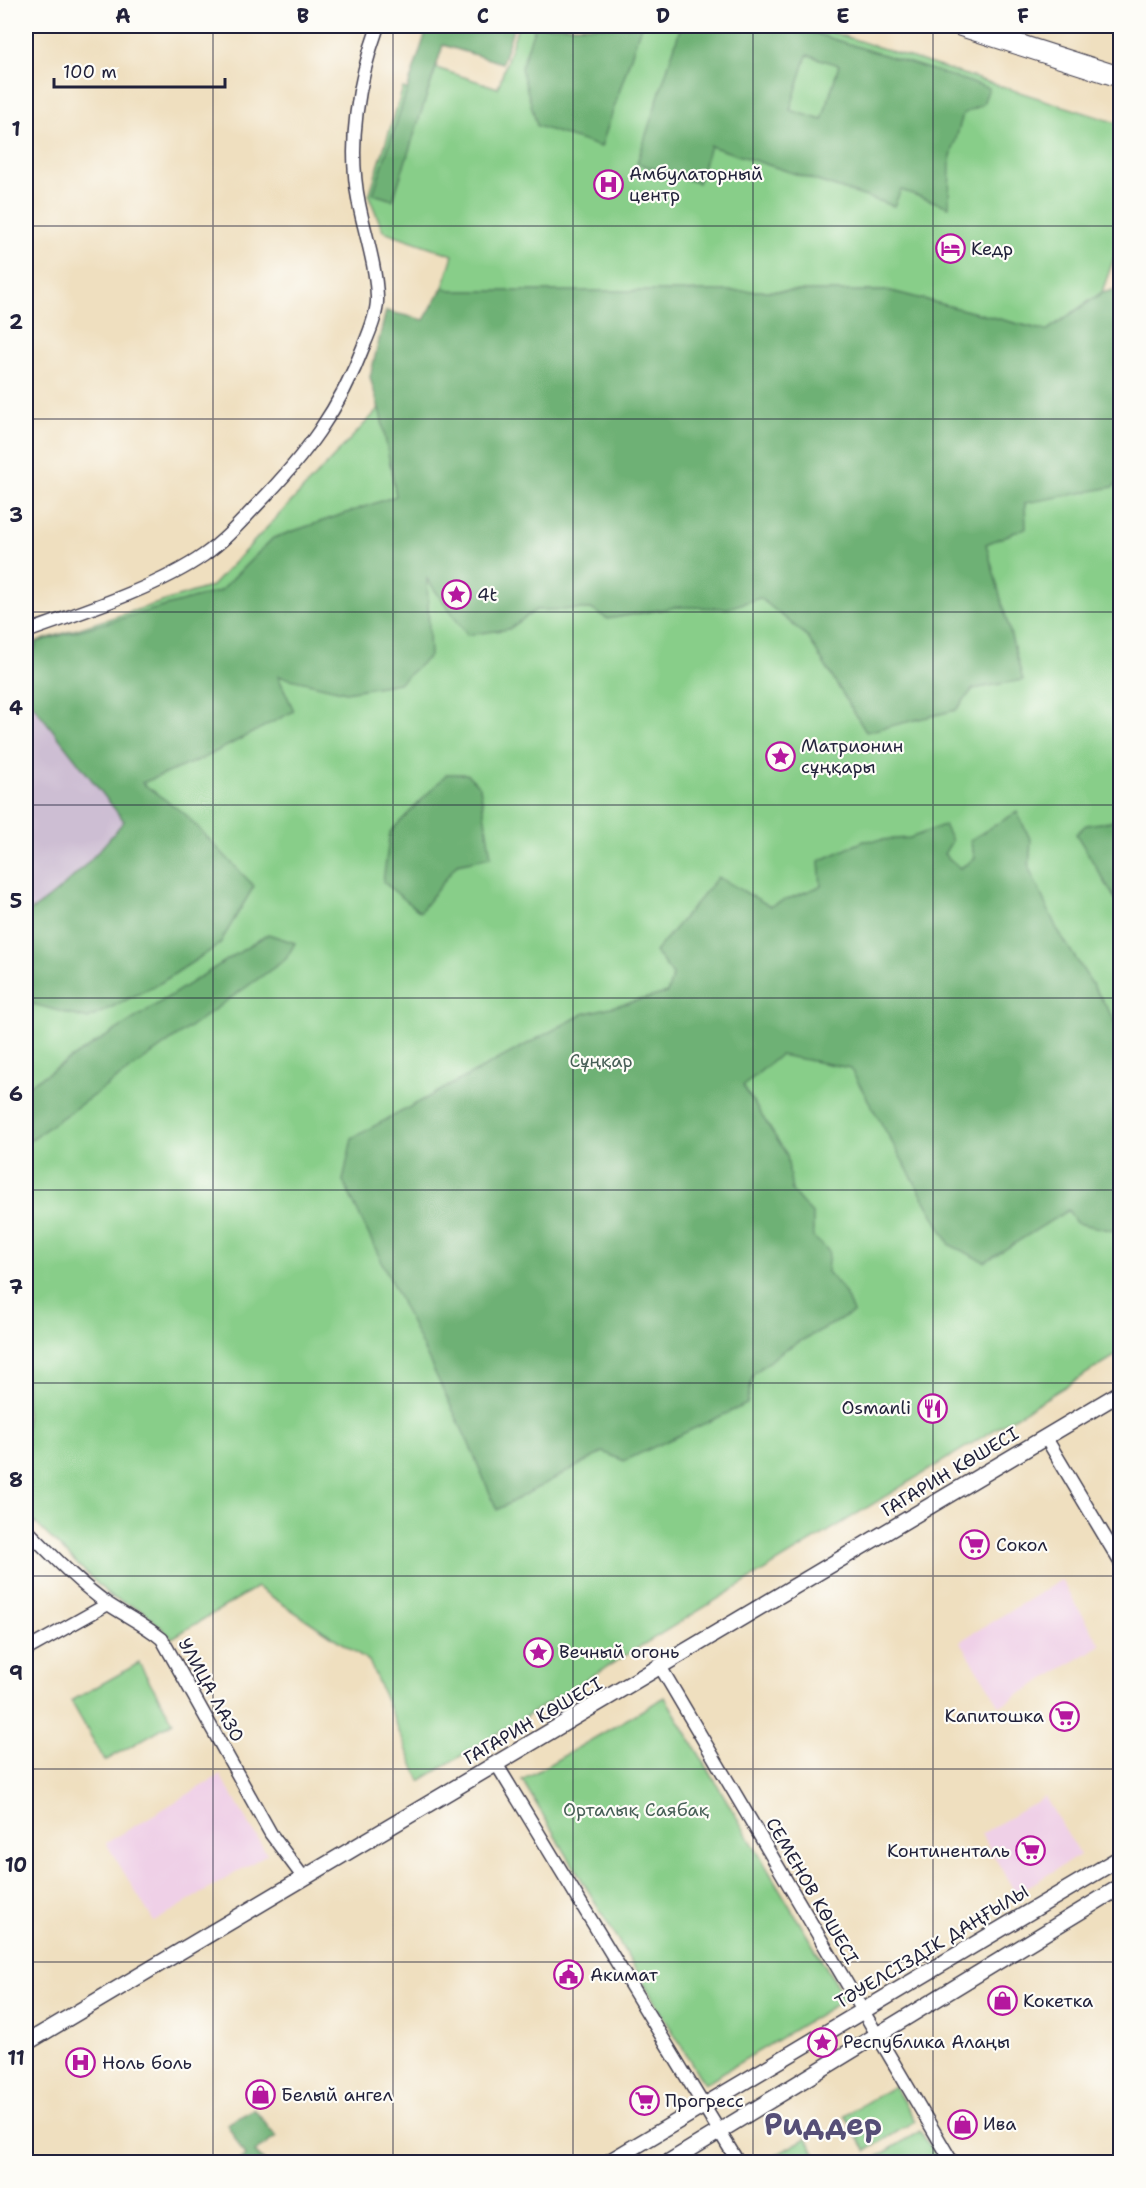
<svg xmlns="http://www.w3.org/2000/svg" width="1146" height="2188" viewBox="0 0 1146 2188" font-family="'Shantell Sans',sans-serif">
	<rect width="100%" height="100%" fill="#fdfcf7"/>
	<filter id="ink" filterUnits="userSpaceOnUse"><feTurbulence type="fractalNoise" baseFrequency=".0167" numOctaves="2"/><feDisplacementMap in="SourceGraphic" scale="12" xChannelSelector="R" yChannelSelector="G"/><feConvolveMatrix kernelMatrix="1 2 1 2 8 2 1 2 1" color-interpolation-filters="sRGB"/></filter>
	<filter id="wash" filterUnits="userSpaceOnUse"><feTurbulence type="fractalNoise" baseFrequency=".008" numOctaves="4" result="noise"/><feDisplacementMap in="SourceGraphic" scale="24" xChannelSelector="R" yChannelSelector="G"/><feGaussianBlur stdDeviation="1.35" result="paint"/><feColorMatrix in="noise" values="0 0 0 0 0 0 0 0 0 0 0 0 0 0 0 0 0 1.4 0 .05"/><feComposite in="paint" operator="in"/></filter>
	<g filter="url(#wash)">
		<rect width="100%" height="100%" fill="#efdfbf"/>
		<!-- built -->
		<path fill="#efd0e7" d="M1061,1580l40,65 -101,61 -40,-65z
			M220,1775l47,79 -113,68 -48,-79z
			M1045,1797l35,58 -64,39 -35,-60z"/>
		<!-- industrial -->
		<path fill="#cdbed3" d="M26,697l98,124 -30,35 -47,46 -21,12z"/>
		<!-- green -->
		<path fill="#88ce89" stroke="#557862" stroke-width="1.5" d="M518,26h294l308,98v117l-18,51 -56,39 -155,-40h-35l192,45 72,-34v1051l-700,428 -51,-120 -112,-74 -85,51 -28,-27 -33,-14 -85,-83v-592l112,-97 -112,-138v-42l186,-59 193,-205 127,-89 -81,-1 -8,-4 10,-32 -70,-24 -14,-35 34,-108 24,7 9,-27 62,20z
			M139,1663l34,59 -68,39 -34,-60z
			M665,1697l180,302 -141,85 -182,-304z
			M894,2086l21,35 -49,30 -21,-36z
			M920,2131l20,31h-67l-1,-2z
			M806,2138l15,24h-57z"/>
		<!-- forest -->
		<path fill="#6eb175" stroke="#486a58" stroke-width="1.5" fill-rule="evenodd" d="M428,26h86l-12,37 -59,-18 -50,155 -20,-6z
			M535,26h106l-40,121 -64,-21 -16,-58z
			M681,26h111l197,62 -6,16 -20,10 -13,46 -1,47 -48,-17 -7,16 -184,-60 -12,37 -61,-20zM807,55l32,10 -17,55 -32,-10z
			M443,287l8,4h440l155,40 56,-38 18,-5v193l-7,6 -88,16 1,25 -40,16 37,136 -50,9 -17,21 -90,22 -59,-96 -47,-38 -32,10 -52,-1 -68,12 -17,-10 -55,1 -27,19 -42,6 -40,-56 3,77 -31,27 -53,9 -68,-16 16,35 -90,47 -62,25 43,31 69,72 -35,59 -57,37 -74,37 -55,-15 -7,5v-95c38,-23 70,-58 98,-93l-98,-125v-25l11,-29 183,-51 53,-53 123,-42 -15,-80 -11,-39 16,-66 38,9z
			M447,774h20l13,13 11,70 -34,7 -37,48 -37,-30 7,-50z
			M1017,812l14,29 -2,27 28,61 63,99v204l-44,-9 -8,-13 -83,52 -35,-17 -100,-177 -70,-13 -37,31 44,69 5,36 21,24v22l16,14 -2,21 17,19 9,22 -69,37 -31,24 -6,30 -123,57 -21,-9 -106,58 -28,-66 -126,-263 9,-43 231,-124 84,-21 6,-18 -18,-23 63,-75 52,29 51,-20 -2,-25 45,-20 46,-3 34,-13 8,16 -8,13 16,14 15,-9 -5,-19z
			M1120,820v36l-2,4 2,4v43l-44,-73 10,-9z
			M268,934l27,9 -9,16 -260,184v-56z
			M254,2109l22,28 -21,15 10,10h-29l9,-6 -18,-32z"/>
	</g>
	<g filter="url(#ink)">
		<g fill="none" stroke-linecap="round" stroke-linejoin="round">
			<defs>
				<path id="minor" d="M26,632c53,-19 133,-45 178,-77 20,-14 36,-32 53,-50 48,-49 83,-96 107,-160 6,-14 14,-33 13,-48 -1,-32 -12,-63 -18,-93 -12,-59 -1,-123 19,-178
					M1046,1438l74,124
					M26,1529c26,26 51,53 82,75 18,12 37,21 54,35l109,195 32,43
					M26,1650l82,-46
					M661,1668l291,494
					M497,1765l241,397"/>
				<path id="tertiary" d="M26,2043l1094,-650
					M609,2162l511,-304
					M669,2162l451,-275"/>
				<path id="primary" d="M961,26l159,51"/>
			</defs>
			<!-- minor casing -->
			<use href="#minor" stroke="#413e4f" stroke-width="15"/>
			<!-- tertiary casing -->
			<use href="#tertiary" stroke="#413e4f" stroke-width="18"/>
			<!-- primary casing -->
			<use href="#primary" stroke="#413e4f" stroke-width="22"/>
			<!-- minor -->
			<use href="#minor" stroke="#fff" stroke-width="12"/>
			<!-- tertiary -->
			<use href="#tertiary" stroke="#fff" stroke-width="15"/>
			<!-- primary -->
			<use href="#primary" stroke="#fff" stroke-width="20"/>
		</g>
	</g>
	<!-- grid -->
	<path fill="none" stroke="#22223b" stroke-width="1.5" stroke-opacity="0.55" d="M213,26v2136M393,26v2136M573,26v2136M753,26v2136M933,26v2136M26,226h1094M26,419h1094M26,612h1094M26,805h1094M26,998h1094M26,1190h1094M26,1383h1094M26,1576h1094M26,1769h1094M26,1962h1094"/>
	<!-- icons -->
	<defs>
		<symbol id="hospital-ring" viewBox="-11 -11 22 22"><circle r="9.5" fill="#fdfcf7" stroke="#b5179e" stroke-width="1.5"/><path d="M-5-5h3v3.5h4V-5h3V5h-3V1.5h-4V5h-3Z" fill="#b5179e"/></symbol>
		<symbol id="hotel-ring" viewBox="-11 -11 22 22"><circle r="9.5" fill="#fdfcf7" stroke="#b5179e" stroke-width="1.5"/><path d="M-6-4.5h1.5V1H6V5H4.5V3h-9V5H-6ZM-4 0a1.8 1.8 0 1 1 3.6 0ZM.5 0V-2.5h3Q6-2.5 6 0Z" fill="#b5179e"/></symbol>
		<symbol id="sight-ring" viewBox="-11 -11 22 22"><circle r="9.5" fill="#fdfcf7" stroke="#b5179e" stroke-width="1.5"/><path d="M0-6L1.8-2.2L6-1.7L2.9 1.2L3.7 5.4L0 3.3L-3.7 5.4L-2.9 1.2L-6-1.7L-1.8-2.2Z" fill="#b5179e"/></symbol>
		<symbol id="restaurant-ring" viewBox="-11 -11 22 22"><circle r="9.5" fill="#fdfcf7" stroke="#b5179e" stroke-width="1.5"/><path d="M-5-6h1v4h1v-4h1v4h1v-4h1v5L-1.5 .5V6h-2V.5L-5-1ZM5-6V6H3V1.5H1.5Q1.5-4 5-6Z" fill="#b5179e"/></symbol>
		<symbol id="supermarket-ring" viewBox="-11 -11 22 22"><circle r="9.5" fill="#fdfcf7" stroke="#b5179e" stroke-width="1.5"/><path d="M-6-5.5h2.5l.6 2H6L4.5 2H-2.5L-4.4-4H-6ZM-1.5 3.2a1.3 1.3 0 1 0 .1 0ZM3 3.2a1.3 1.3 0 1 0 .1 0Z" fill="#b5179e"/></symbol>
		<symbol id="civic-ring" viewBox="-11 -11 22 22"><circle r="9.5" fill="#fdfcf7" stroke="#b5179e" stroke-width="1.5"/><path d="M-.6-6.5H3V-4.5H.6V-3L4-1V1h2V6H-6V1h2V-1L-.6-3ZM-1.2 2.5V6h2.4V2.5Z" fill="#b5179e"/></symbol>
		<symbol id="shop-ring" viewBox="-11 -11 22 22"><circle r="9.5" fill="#fdfcf7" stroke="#b5179e" stroke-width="1.5"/><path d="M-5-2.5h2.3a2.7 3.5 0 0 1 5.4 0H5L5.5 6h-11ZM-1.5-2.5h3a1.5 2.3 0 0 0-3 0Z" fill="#b5179e"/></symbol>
	</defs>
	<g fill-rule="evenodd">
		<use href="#hospital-ring" x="592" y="168" width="33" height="33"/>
		<use href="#hotel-ring" x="934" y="232" width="33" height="33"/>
		<use href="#sight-ring" x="440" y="578" width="33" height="33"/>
		<use href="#sight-ring" x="764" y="740" width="33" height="33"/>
		<use href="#restaurant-ring" x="916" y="1392" width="33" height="33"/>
		<use href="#supermarket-ring" x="958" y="1528" width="33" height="33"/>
		<use href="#sight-ring" x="522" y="1636" width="33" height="33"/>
		<use href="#supermarket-ring" x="1048" y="1700" width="33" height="33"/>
		<use href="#supermarket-ring" x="1014" y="1834" width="33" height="33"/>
		<use href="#civic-ring" x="552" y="1958" width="33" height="33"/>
		<use href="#shop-ring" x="986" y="1984" width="33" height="33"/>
		<use href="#sight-ring" x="806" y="2026" width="33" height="33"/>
		<use href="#hospital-ring" x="64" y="2046" width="33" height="33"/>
		<use href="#shop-ring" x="244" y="2078" width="33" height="33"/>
		<use href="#supermarket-ring" x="628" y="2084" width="33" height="33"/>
		<use href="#shop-ring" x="946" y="2108" width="33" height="33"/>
	</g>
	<g text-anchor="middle" stroke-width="4.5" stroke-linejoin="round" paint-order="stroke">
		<!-- poi labels -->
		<g font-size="18" fill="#22223b" stroke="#fdfcf7" text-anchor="start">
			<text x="629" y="180">Амбулаторный<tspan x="629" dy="21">центр</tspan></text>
			<text x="971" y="255">Кедр</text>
			<text x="477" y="601">4t</text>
			<text x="801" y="752">Матрионин<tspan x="801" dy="21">сұңқары</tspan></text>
			<text x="911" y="1414" text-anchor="end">Osmanli</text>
			<text x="996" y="1551">Сокол</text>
			<text x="559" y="1658">Вечный огонь</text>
			<text x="1044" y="1722" text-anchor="end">Капитошка</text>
			<text x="1010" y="1857" text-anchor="end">Континенталь</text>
			<text x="590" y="1981">Акимат</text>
			<text x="1023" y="2007">Кокетка</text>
			<text x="843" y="2048">Республика Алаңы</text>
			<text x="102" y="2069">Ноль боль</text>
			<text x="281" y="2101">Белый ангел</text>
			<text x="665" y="2107">Прогресс</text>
			<text x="983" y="2130">Ива</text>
		</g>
		<!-- park labels -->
		<g font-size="18" fill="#465e56" stroke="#fdfcf7">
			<text x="601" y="1067">Сұңқар</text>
			<text x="636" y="1816">Орталық Саябақ</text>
		</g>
		<!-- street labels -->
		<g font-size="18" fill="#22223b" stroke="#fdfcf7">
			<text transform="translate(950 1472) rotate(-31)" y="6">ГАГАРИН КӨШЕСІ</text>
			<text transform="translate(211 1690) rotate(61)" y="6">УЛИЦА ЛАЗО</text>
			<text transform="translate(533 1721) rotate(-30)" y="6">ГАГАРИН КӨШЕСІ</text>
			<text transform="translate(812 1891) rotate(60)" y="6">СЕМЕНОВ КӨШЕСІ</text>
			<text transform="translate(932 1947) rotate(-31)" y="6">ТӘУЕЛСІЗДІК ДАҢҒЫЛЫ</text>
		</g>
		<!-- town labels -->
		<g font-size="30" font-weight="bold" fill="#564f77" stroke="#fdfcf7">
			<text x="823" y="2135">Риддер</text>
		</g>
	</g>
	<!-- margin -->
	<rect width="1146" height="2188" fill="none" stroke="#fdfcf7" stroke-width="66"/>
	<!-- scale -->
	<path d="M54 78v9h171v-9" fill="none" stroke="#22223b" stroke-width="3"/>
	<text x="63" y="78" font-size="18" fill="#22223b" stroke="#fdfcf7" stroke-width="4.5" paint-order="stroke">100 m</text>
	<rect x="33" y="33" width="1080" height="2122" fill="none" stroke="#22223b" stroke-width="2"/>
	<g font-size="20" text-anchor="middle" font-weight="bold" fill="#22223b">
		<text x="123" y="23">A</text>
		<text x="303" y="23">B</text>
		<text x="483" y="23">C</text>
		<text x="663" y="23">D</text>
		<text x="843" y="23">E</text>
		<text x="1023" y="23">F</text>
		<text x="16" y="136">1</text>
		<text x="16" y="329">2</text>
		<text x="16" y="522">3</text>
		<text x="16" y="715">4</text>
		<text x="16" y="908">5</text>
		<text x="16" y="1101">6</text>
		<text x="16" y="1294">7</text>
		<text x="16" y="1487">8</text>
		<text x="16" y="1680">9</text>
		<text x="16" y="1872">10</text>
		<text x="16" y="2065">11</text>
	</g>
</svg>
